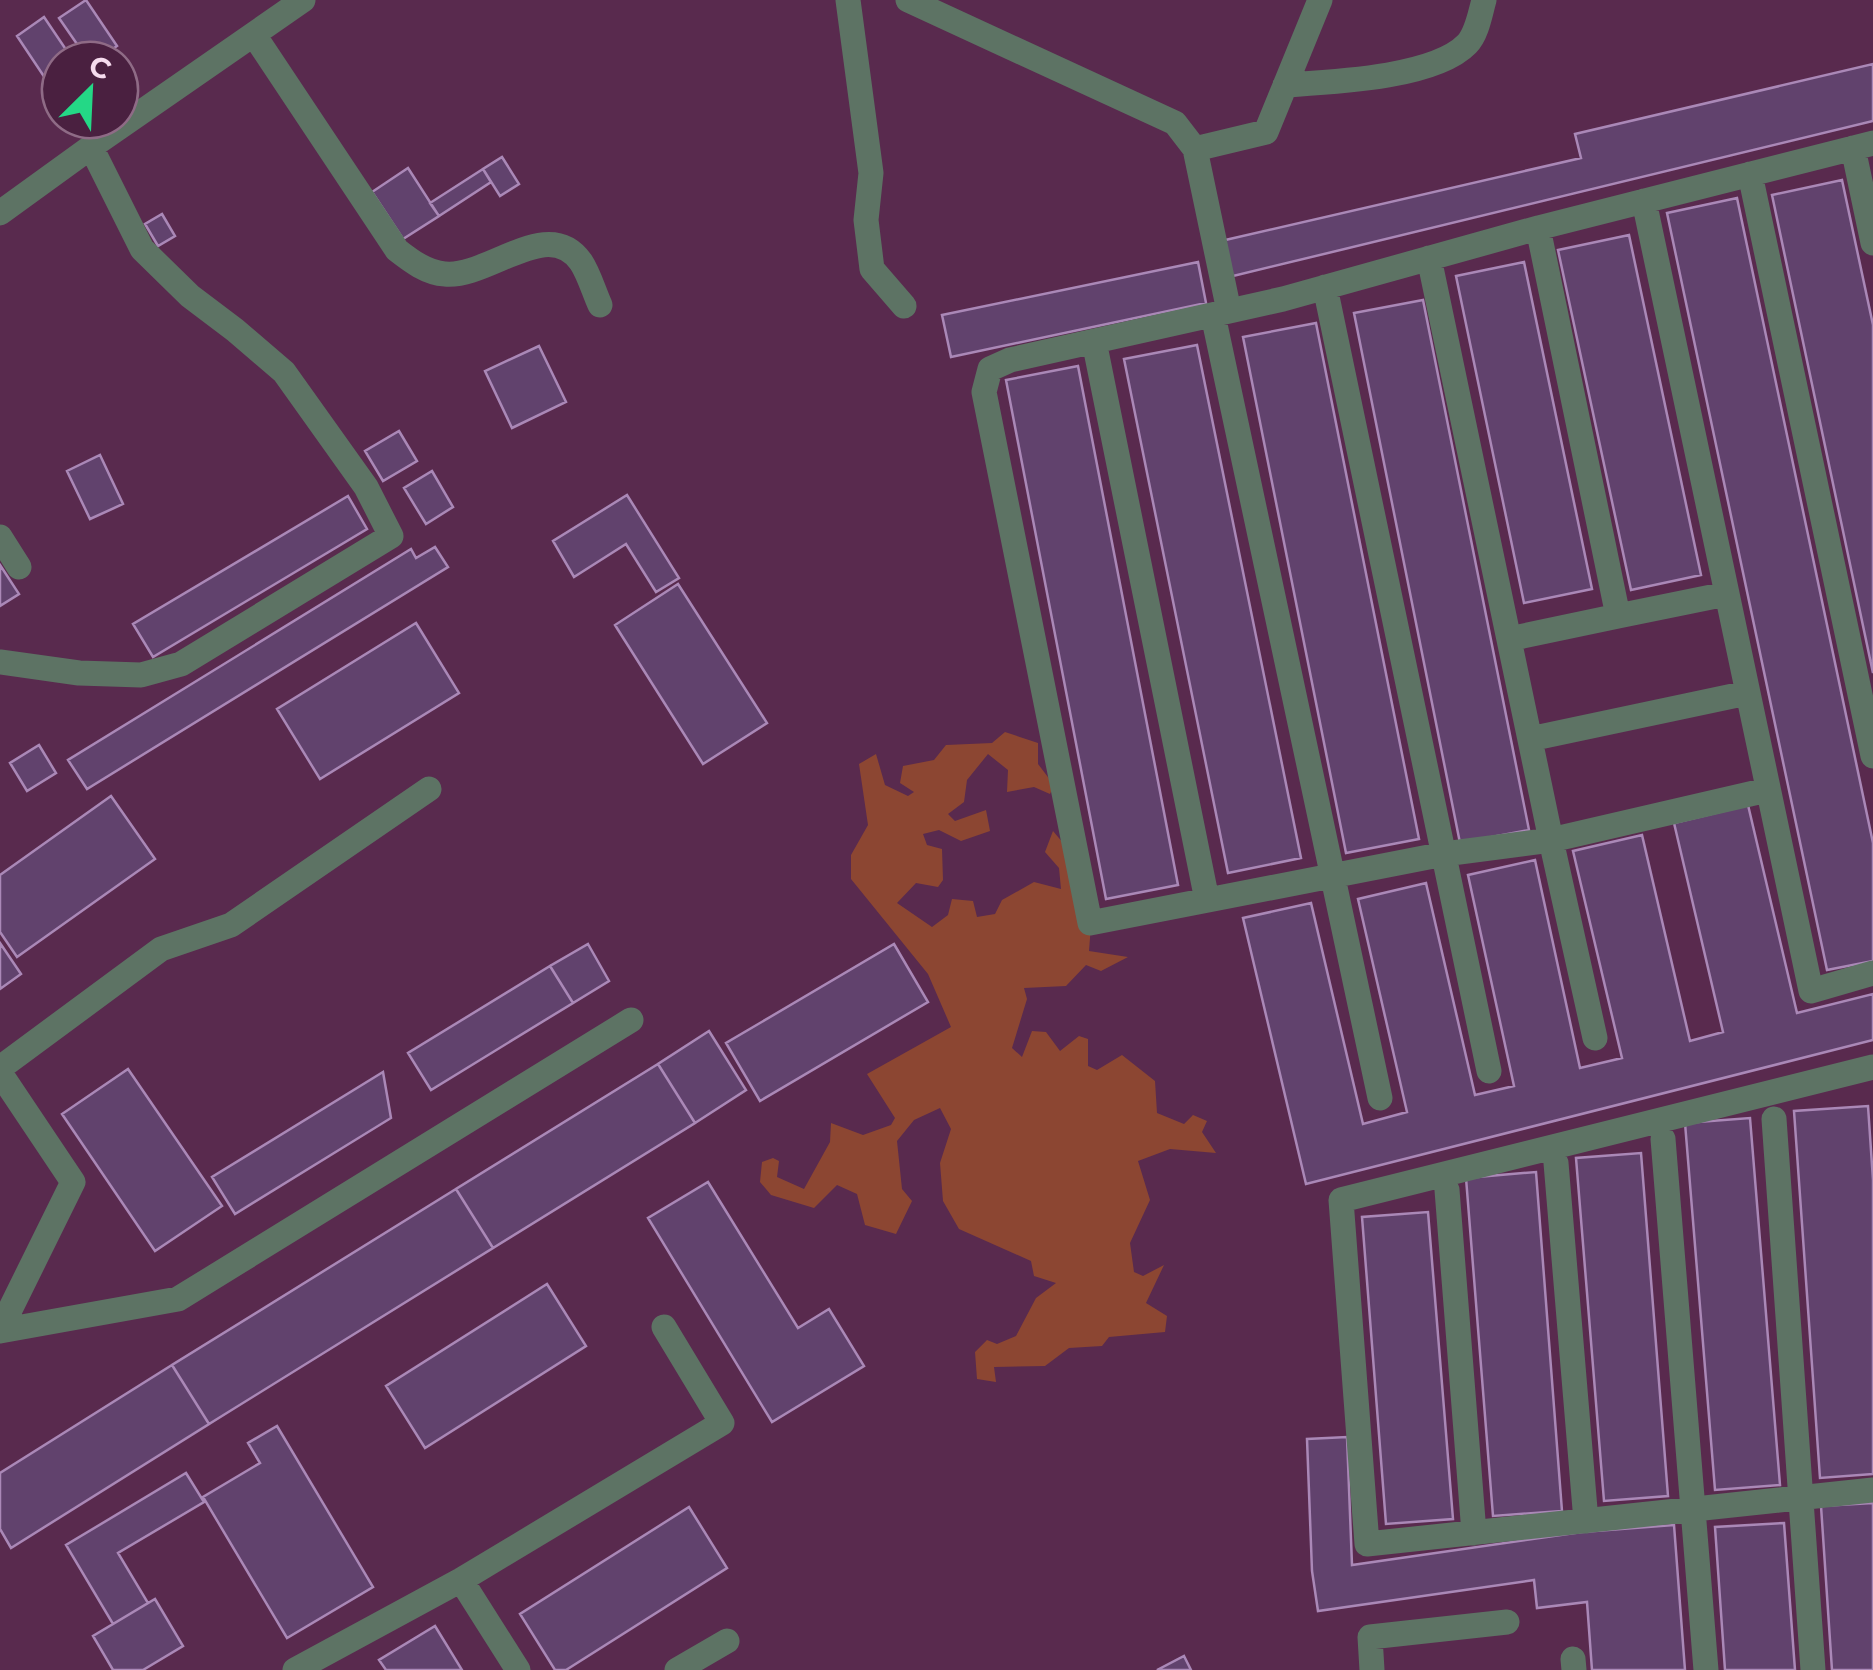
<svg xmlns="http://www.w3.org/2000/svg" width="1873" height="1670" viewBox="0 0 1873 1670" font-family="Montserrat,sans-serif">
	<rect width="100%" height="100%" fill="#4a2040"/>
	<!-- built -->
	<path fill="#592a4e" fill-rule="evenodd" d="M0,0h1873v1670h-1873zM60,60h60v60h-60z"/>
	<!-- forest -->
	<path fill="#8c4632" d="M1005,732l33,11v21l16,21 -4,9 -16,-7 -27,5 1,-22 -20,-16 -21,26 -3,22 -16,12 7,7 31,-11 4,21 -29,10 -22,-11 -16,4 4,11 15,4 1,31 -5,7 -22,-4 -19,20 35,24 16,-12 4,-16 21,2 4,16 18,-3 7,-14 32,-18 27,7 -2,-21 -14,-16 8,-21 16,19 22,75 -2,26 39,6 -27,14 -15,-6 -20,21 -42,2 3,11 -15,49 10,9 10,-26 14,1 14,19 19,-15 9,3v27l9,4 25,-15 33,26 2,32 27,11 9,-9 14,6 -5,11 14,21 -46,-4 -32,12 12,39 -20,43 4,29 9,4 21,-11 -18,38 21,13 -2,16 -56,5 -7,9 -33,2 -24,18 -51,1 2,15 -19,-3 -2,-27 12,-12 10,4 19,-8 20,-38 20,-15 -22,-7 -3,-15 -72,-32 -16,-28 -3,-38 11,-34 -11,-21 -26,12 -17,21 5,48 10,12 -16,33 -31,-9 -8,-31 -20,-9 -23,23 -43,-13 -11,-13 2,-20 11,-4 6,3 -2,16 27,12 26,-47 1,-19 32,12 28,-10 4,-7 -28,-44 84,-47 -23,-53 -77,-95v-24l17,-30 -9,-61 17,-10 9,31 23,11 6,-4 -14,-9 3,-17 31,-6 12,-15 46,-2z"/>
	<!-- building -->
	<path fill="#61426d" stroke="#aa88b7" stroke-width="2.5" d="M86,0l31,46 -20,14h-9l-29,-42z
		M44,17l29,43h-13v21l-9,6 -34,-51z
		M1873,64v57l-644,156 -8,-36 360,-83 -6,-24z
		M502,157l17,27 -19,12 -17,-27z
		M408,168l31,48 -36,23 -31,-47z
		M483,169l8,13 -52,34 -9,-13z
		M1842,180l31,145v348l-101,-478z
		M1737,198l136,645v118l-46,9 -160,-757z
		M162,214l13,22 -17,10 -13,-22z
		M1629,235l72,340 -70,15 -73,-340z
		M1198,262l8,41 -255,54 -9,-42z
		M1524,262l68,327 -68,14 -68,-327z
		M1423,300l106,530 -69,13 -106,-530z
		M1316,323l103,516 -73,14 -103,-516z
		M1197,345l104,513 -73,15 -104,-514z
		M539,346l27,56 -54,26 -27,-57z
		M1078,366l100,519 -72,14 -100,-519z
		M399,431l18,30 -34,20 -18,-30z
		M100,455l23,49 -33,15 -23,-48z
		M432,471l21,36 -27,17 -22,-36z
		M627,495l52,83 -23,14 -30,-48 -52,33 -21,-36z
		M348,496l19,33 -214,128 -20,-33z
		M435,547l13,20 -361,222 -19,-29 343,-211 5,9z
		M0,565l19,29 -19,12z
		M678,584l89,139 -64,41 -88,-139z
		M416,623l43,70 -139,86 -43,-70z
		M39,745l17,28 -29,18 -17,-28z
		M111,796l44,63 -138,98 -17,-25v-57z
		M1748,805l49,208 76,-19v46l-567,144 -63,-266 68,-15 52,221 44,-12 -49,-213 68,-16 49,212 39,-9 -46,-211 67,-15 45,208 42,-10 -49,-207 69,-16 48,206 33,-9 -49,-209z
		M0,943l21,31 -21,15z
		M588,944l21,37 -36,22 -23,-37z
		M894,944l34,58 -168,99 -34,-58z
		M550,966l23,37 -142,87 -23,-37z
		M709,1031l37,59 -51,33 -37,-59z
		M658,1064l37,59 -202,125 -37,-59z
		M128,1069l94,137 -67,45 -93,-137z
		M383,1072l8,46 -156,96 -23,-37z
		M1868,1106l5,74v294l-53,4 -26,-367z
		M1750,1118l30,367 -65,5 -30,-367z
		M1641,1153l27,343 -64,5 -28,-343z
		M1536,1172l26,339 -69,5 -27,-338z
		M708,1182l90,146 31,-19 35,57 -92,56 -124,-204z
		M456,1189l37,59 -284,176 -37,-59z
		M1428,1212l25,307 -67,5 -24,-307z
		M547,1284l39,62 -161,102 -39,-62z
		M172,1365l37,59 -198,124 -11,-19v-56z
		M277,1426l96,161 -86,51 -84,-141 57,-34 -12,-20z
		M1347,1437l5,128 230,-33 92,-7 11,145h-93l-5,-68 -50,6 -3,-28 -216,31 -6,-40 -5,-132z
		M186,1473l18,29 -86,51 30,50 -35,21 -47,-79z
		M1873,1503v167h-41l-11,-164z
		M689,1507l38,61 -161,102h-11l-35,-56z
		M1784,1523l11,147h-70l-10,-143z
		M155,1599l28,47 -40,24h-30l-20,-34z
		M435,1626l27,44h-76l-7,-10z
		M1184,1656l7,14h-34z"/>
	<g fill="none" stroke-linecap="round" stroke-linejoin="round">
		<!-- minor -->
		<path stroke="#5d7364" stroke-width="25" d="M848,0l23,173 -5,47 6,49 32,37
			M908,0l267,123 20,26 34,162
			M254,35l143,215c14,11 30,23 48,24 44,4 103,-59 136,-12 8,12 13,30 19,43
			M1285,85c47,-3 149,-7 182,-41 10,-10 13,-30 17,-44
			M1853,148l20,95
			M1195,149l71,-17 54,-132
			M1750,174l123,582
			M1644,201l167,790 62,-18
			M0,213l91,-66 212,-147
			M1429,258l122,582 216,-50
			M1325,287l164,784
			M1213,315l167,783
			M1094,341l113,559
			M0,537l19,30
			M1618,616l108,-22
			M1509,639l109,-23 -80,-388
			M0,662l79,11 62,2 40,-11 210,-128 -25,-49 -82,-115 -49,-42 -45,-34 -48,-47 -51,-102
			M1530,739l217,-46
			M1595,1038l-44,-198 -107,14 -354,69 -106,-531 6,-23 20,-9 273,-61 255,-71 335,-85
			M1873,1067l-532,133 26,344 506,-54
			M0,1068l161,-119 70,-24 198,-136
			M0,1073l73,109 -73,148
			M1774,1119l39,551
			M1663,1139l43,531
			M1556,1163l30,358
			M1447,1190l27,343
			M0,1331l178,-32 453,-279
			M461,1580l57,90
			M1573,1659l1,11
			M295,1670l166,-90 261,-157 -58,-96
			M677,1670l50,-29
			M1372,1670l-2,-33 137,-15"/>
	</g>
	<!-- north arrow -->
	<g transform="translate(90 90) rotate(24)"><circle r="48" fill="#4a2040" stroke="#8f6b86" stroke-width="2.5"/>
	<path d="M0-8L18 38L0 25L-18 38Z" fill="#24d886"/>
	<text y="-15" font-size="28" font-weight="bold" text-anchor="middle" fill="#f6dbee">С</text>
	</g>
</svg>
